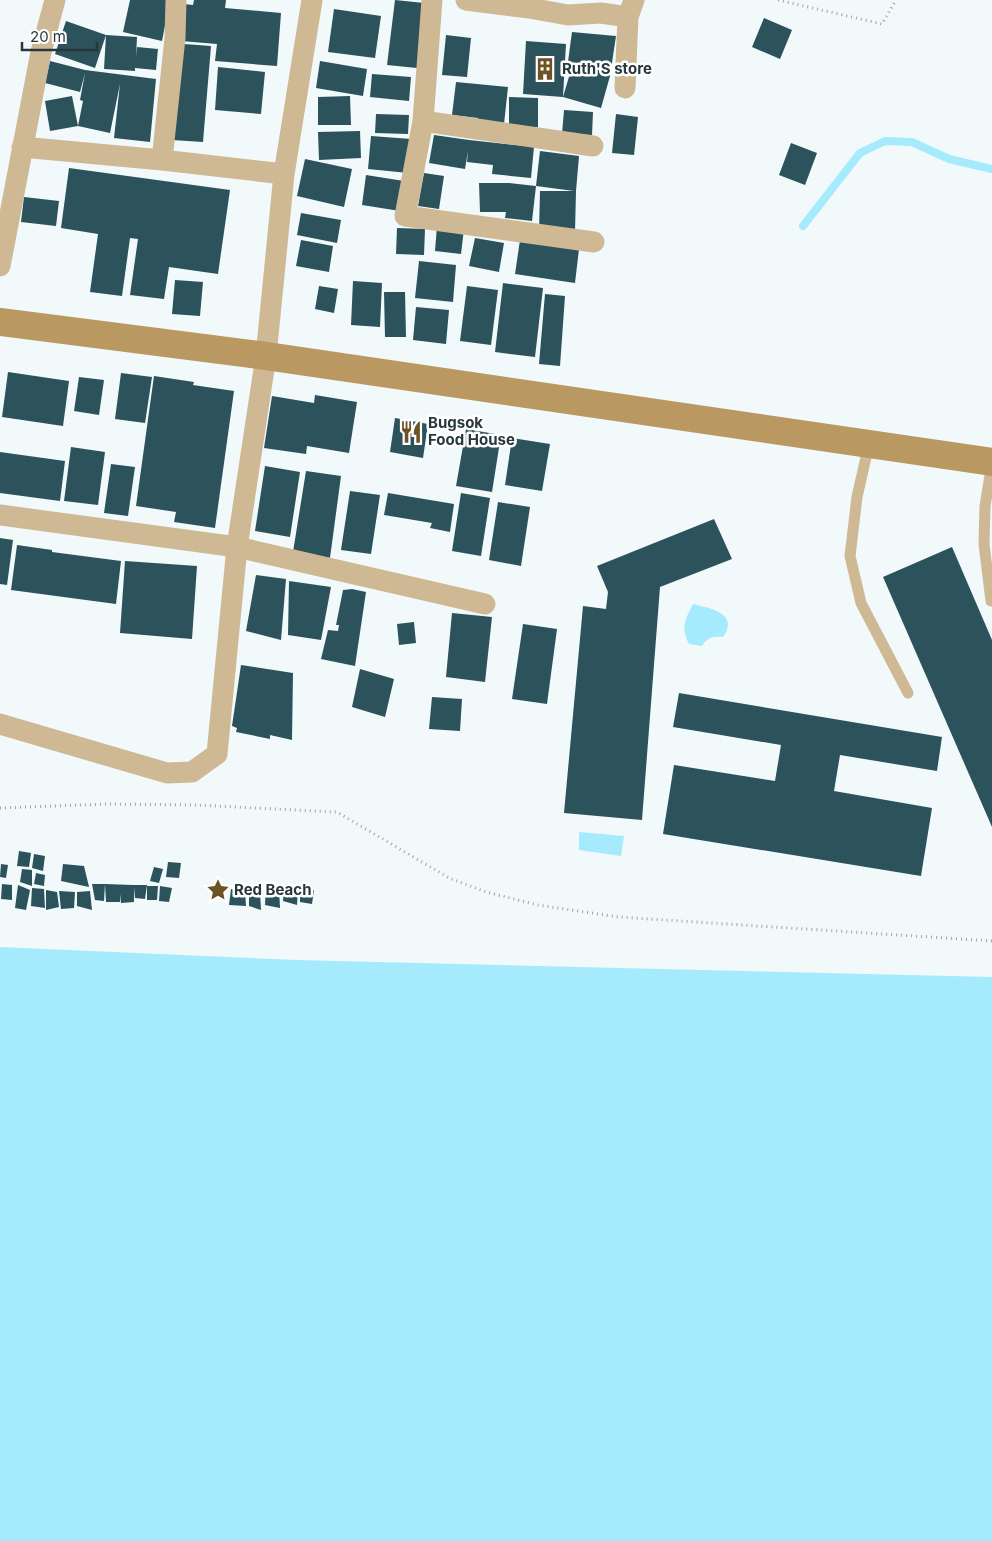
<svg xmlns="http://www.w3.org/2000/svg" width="992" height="1541" viewBox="0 0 992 1541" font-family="Inter,sans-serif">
	<rect width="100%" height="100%" fill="#f1f9fb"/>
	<!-- water -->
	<path fill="#a5ebfd" d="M693,604c16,4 47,9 30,33 -11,-1 -15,0 -21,9l-13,-2c-9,-17 -4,-24 4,-40z
		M579,832l45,4 -3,20 -42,-6z
		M0,947l296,13 696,17v564h-992z"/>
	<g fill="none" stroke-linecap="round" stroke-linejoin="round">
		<!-- stream -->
		<path stroke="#a5ebfd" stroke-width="8" d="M803,226l57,-73 25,-12 27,1 37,17 43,10"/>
	</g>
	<!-- building -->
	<path fill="#2c525b" d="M130,0h40l-8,41 -39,-9z
		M194,0h32l-1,8 56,5 -4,53 -62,-5 2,-17 -36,-3 3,-37 9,1z
		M395,0l29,3 -7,65 -30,-3z
		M334,9l47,7 -6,42 -47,-6z
		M764,18l28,12 -12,29 -28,-12z
		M66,21l40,14 -11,33 -40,-14z
		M572,32l44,4 -6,40 -9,32 -38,-11 8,-27 -4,-1z
		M106,35l31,2 -1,20 1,-10 21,2 -2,21 -21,-2v3l-31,-2z
		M446,35l25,3 -4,39 -25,-2z
		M526,41l40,3 -3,53 -40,-3z
		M184,44l27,2 -8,96 -31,-2z
		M50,61l35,9 71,9 -6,63 -36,-4 6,-54 -10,49 -32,-7 5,-25 -3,-1 5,-27 -5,19 -35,-9z
		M320,61l47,8 -4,27 -47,-8z
		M218,67l47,5 -4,42 -46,-4z
		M372,74l39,3 -2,24 -39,-4z
		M456,82l52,5 -4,37 -27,-3 1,-3 -26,-3z
		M72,96l6,30 -28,5 -5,-30z
		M350,96l1,29h-33v-28z
		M509,97l29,1v29h-29z
		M564,110l29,2 -1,23 -30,-1z
		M376,114l33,1 -1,19 -33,-1z
		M616,114l22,3 -4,38 -22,-2z
		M360,131l1,27 -42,2 -1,-28z
		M434,135l35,5 65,7 -3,31 -39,-4 1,-9 -26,-3 1,-11 -3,18 -36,-6z
		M371,136l40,3 -3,34 -40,-4z
		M791,143l26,10 -12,32 -26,-10z
		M540,151l39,5 -3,35 -1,41h-36l1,-41h34l-38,-5z
		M305,159l47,10 -8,38 -47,-11z
		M69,168l161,22 -12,84 -49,-7 -5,32 -34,-4 8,-56 -8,-1 -8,58 -32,-4 8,-58 -37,-6z
		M424,173l20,3 -5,33 -21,-3z
		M366,175l38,6 -4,30 -38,-6z
		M479,183h30l27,3 -4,35 -27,-3 1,-6h-26z
		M24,197l35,4 -3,25 -35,-4z
		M301,213l40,7 -4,23 -40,-8z
		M437,226l27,3 -3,25 -26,-3z
		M397,228l28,1 -1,26 -28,-1z
		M475,238l29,5 -5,29 -30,-6z
		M301,240l32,6 -4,26 -33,-6z
		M520,240l59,9 -4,34 -60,-9z
		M419,261l37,4 -3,37 -38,-4z
		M175,280l28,2 -3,34 -28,-2z
		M353,281l29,2 -2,44 -29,-2z
		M503,283l40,5 -8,69 -40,-5z
		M319,286l19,3 -4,24 -19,-4z
		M467,286l31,4 -7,55 -31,-4z
		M384,292h21l1,45h-21z
		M545,294l20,2 -5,70 -21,-2z
		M416,307l33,3 -3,34 -33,-4z
		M8,372l61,9 -6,45 -61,-9z
		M121,373l31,4 -7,46 -30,-4z
		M154,376l40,6 -1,3 41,6 -19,137 -41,-6 2,-10 -40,-6z
		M79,377l25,3 -5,35 -25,-4z
		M315,395l42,7 -8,51 -42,-7 -1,8 -42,-6 8,-52 42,7z
		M395,418l33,6 -5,34 -33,-6z
		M466,429l35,6 -9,57 -36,-6z
		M512,438l38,6 -8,47 -37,-6z
		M71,447l34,5 -7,53 -34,-4z
		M0,452l65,9 -5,40 -60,-8z
		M111,464l24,3 -7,49 -24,-3z
		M265,466l35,6 -10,65 -35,-6z
		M306,471l35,5 -11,82 -37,-6z
		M350,491l30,4 -9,59 -30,-4z
		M388,493l66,11 -4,28 -20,-4 2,-5 -48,-8z
		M461,493l29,5 -9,58 -29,-5z
		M498,502l32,5 -9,59 -32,-6z
		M714,519l18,40 -72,28 -18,233 -78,-7 19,-207 23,3 2,-17 -11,-26z
		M0,538l13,2 -6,45 -7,-1z
		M17,545l35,5v2l69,9 -5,43 -105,-14z
		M952,547l40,93v187l-109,-250z
		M125,561l72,5 -5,73 -72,-6z
		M256,575l30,4 -5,61 -35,-9z
		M289,581l42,6 -10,53 -33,-5z
		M352,589l14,3 -11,74 -34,-7 7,-29 10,1 1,-6h-3l7,-35z
		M452,613l40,4 -7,65 -39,-5z
		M414,622l2,21 -17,2 -2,-21z
		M523,624l34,5 -10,75 -35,-5z
		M241,665l52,8 -1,67 -22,-5v4l-34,-7 1,-4 -5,-2z
		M360,669l34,10 -9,38 -33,-10z
		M679,693l263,44 -5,34 -97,-16 -6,36 98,17 -11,68 -258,-42 11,-69 101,16 6,-36 -108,-18z
		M432,697l30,2 -2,32 -31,-2z
		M19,851l12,2 -2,14 -12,-1z
		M34,854l11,2 -2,15 -11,-3z
		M168,862l13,1 -2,15 -13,-1z
		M1,864l7,1 -2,13 -6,-1z
		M63,864l21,2 5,21 -28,-6z
		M154,867l9,2 -4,14 -9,-2z
		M22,869l10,1v16l-12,-4z
		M36,873l9,2 -1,11 -10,-2z
		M266,883l13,5 1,20 -15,-3z
		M2,884l10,1v15l-11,-1z
		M92,884h13l28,1h14l-2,14 -10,-1 -1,-11v15l-13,1 -1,-9v8h-14l-1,-18 -1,17 -9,-1z
		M18,885l12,5 -4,20 -11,-2z
		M147,886h11l-1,14h-10z
		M160,886l12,2 -3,14 -10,-1z
		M32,888l12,1 1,19 -14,-2z
		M284,888l14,2 -1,15 -14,-4z
		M231,889l14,2 1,15 -17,-1z
		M249,889l11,3 1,18 -12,-4z
		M46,890l11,2 2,15 -13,3z
		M300,890h14l-2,14 -12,-2z
		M59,891l16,1 -1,16 -13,1z
		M90,891l2,19 -15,-4v-14z"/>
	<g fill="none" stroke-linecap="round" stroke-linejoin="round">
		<!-- path -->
		<path stroke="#9aa6a9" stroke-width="3" stroke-dasharray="1 4" stroke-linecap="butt" d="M778,0l104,24 14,-24
			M0,808l108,-4 85,1 144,7 112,66 37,14 52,13 80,12 374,24"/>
		<!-- service -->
		<path stroke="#cfb894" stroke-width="11" d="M869,444l-12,53 -7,59 11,47 47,90
			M991,601l-7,-57 1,-38 7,-43"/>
		<!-- minor -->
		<path stroke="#cfb894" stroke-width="21" d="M432,0l-9,121 -18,95 189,26
			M466,0l63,8 1,-8
			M529,8l39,7 33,-2 27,4
			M625,88l3,-71 6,-17
			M423,121l170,25
			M22,147l140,13 122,14
			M162,160l13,-122 1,-38
			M0,266l41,-214 14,-52
			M0,515l237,32 248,57
			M0,724l167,49 25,-1 25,-18 20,-207 29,-191 18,-182 28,-174"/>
		<!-- secondary -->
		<path stroke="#ba9861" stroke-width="28" d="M0,322l266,34 726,106"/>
	</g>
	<!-- icons -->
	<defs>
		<symbol id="building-bare" viewBox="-9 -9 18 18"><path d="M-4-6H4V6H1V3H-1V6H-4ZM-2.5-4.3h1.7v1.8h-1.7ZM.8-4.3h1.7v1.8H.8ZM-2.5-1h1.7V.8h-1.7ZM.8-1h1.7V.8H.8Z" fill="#6d5224" stroke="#fff" stroke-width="2.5" paint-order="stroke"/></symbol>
		<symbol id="restaurant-bare" viewBox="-9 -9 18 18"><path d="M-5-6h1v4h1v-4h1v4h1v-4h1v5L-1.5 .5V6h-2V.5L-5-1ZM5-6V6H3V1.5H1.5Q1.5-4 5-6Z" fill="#6d5224" stroke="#fff" stroke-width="2.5" paint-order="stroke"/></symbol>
		<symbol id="sight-bare" viewBox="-9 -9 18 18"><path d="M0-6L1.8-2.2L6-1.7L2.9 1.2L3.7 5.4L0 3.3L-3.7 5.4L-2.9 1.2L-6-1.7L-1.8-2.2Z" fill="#6d5224" stroke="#fff" stroke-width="2.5" paint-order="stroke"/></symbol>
	</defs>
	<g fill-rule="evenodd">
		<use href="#building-bare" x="529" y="53" width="32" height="32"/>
		<use href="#restaurant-bare" x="395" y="416" width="32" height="32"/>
		<use href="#sight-bare" x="202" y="874" width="32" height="32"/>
	</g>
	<g text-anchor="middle" stroke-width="5" stroke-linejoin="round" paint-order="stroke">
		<!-- poi labels -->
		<g font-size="15" font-weight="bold" fill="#27383d" stroke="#fff" text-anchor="start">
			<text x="562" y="74">Ruth'S store</text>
			<text x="428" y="428">Bugsok<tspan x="428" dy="17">Food House</tspan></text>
			<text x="234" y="895">Red Beach</text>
		</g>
	</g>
	<!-- scale -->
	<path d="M22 42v8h75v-8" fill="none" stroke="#27383d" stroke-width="2.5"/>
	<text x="30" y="42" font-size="15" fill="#27383d" stroke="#ffffff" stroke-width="4" paint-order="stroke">20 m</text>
</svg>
